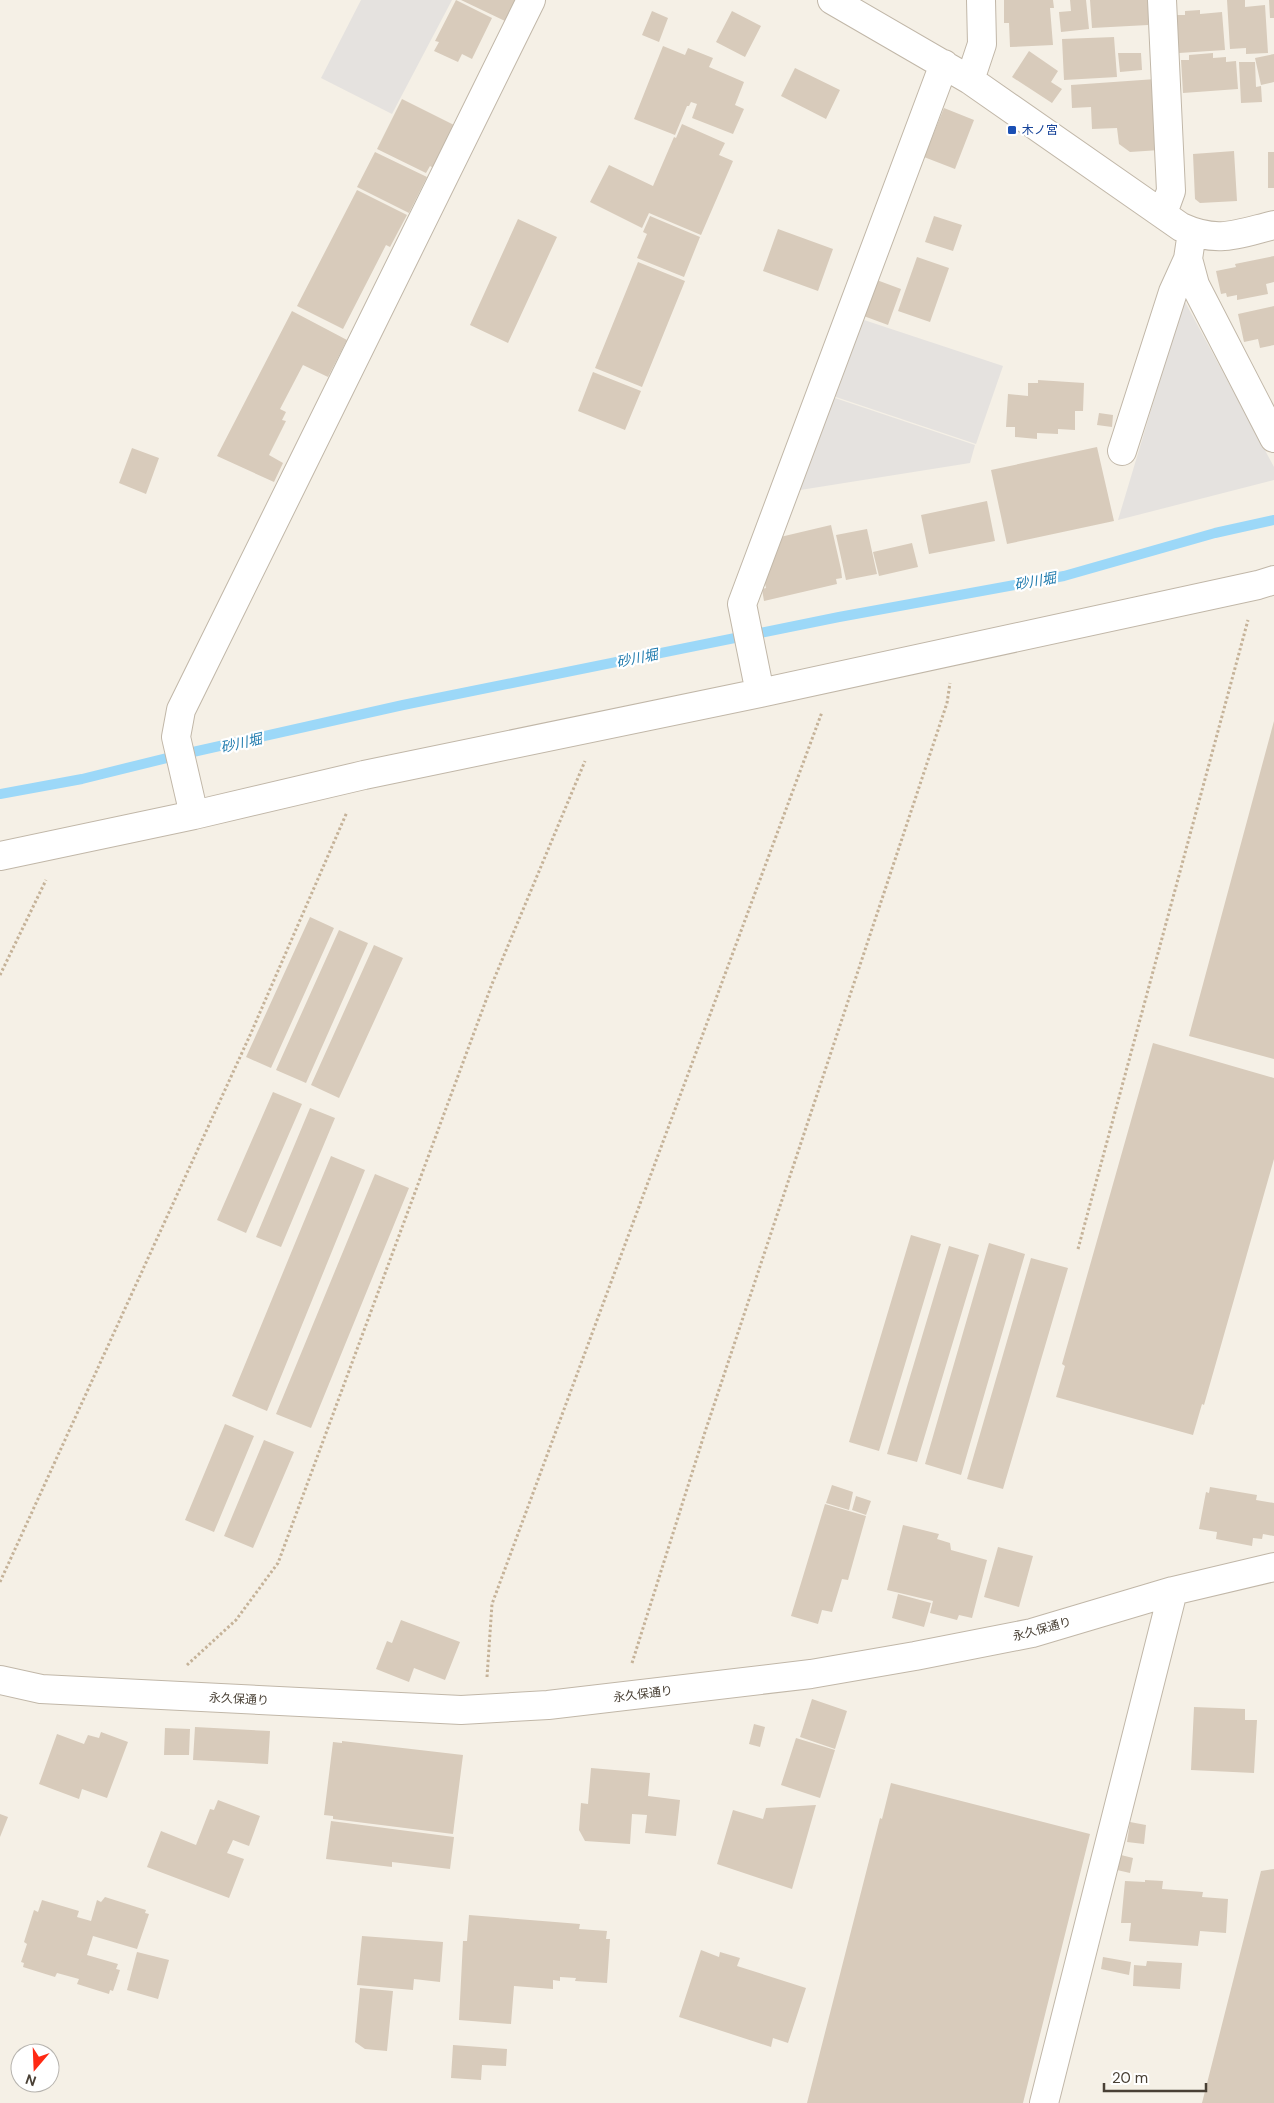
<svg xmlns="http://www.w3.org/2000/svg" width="1274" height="2103" viewBox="0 0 1274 2103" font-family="'DM Sans','Noto Sans JP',sans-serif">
	<rect width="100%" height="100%" fill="#f5f0e6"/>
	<!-- parking -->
	<path fill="#e5e2df" d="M361,0h91l-60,114 -71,-36z
		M1184,300l90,167v13l-156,40z
		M858,318l145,48 -27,78 -146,-49z
		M829,396l146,49 -5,18 -176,28z"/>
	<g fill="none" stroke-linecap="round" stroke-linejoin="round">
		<!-- stream -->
		<path stroke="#9cd8f8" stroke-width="10" d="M0,794l82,-15 93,-23 228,-51 436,-88 225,-41 151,-43 59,-13"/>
	</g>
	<!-- building -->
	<path fill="#d8cbbb" d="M456,0l36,18 -20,41 -10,-5 -4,8 -24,-11 5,-9 -4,-1z
		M461,0h54l-10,21z
		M1004,0h49l1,8h-4l3,37 -43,2 -1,-24h-5z
		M1070,0h16l3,29 -28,3 -2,-20 12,-1z
		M1090,0h59l-1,25 -56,3z
		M1227,0h18v7l20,-2 3,48 -22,1v-6l-16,1z
		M1269,0h5v18h-4z
		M1200,10v4l22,-2 3,38 -46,3 -3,-38h9v-4z
		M652,11l16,7 -9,24 -17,-7z
		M732,11l29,15 -16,31 -29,-15z
		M1114,37l3,40 -53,3 -2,-41z
		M663,46l22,9 3,-7 25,10 -4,9 35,15 -9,23 9,4 -11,25 -41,-16 5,-14 -6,-2 -2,4h-2l-12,29 -41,-16z
		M1029,51l29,20 -7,11 11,7 -10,14 -40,-26z
		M1118,53h23l1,17 -22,2z
		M1213,53v5l13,-1v5l10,-1 2,28 -55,4 -2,-33h8v-5z
		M1274,54v28l-13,3 -6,-27z
		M1239,62h16l1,25 5,-1 1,16 -21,1z
		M795,68l45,22 -14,29 -45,-23z
		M1156,79l4,71 -30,2 -11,-8 -2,-16 -25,1 -1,-22 -19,1 -1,-23z
		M402,99l54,27 -21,43 -5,-3 -4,7 -49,-24z
		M944,108l30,12 -19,49 -31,-12z
		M682,124l43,19 -6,12 14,6 -32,74 -52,-22 -7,15 -52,-26 19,-37 44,21 21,-49 2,1z
		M1234,151l3,50 -37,2 -5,-4 -2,-45z
		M375,152l52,25 -18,36 -52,-26z
		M1268,152h6v36h-6z
		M357,190l50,25 -17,32 -4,-2 -43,84 -46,-23z
		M650,216l50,21 -16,40 -47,-19 10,-24 -4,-2z
		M934,216l28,9 -9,26 -28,-9z
		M518,219l39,18 -49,106 -38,-18z
		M778,229l55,20 -15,42 -55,-20z
		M1274,256v26l-8,2 2,10 -31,6v-5l-10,2 -1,-4 -5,1 -5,-23 20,-4 -1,-3z
		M917,257l32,11 -19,54 -32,-11z
		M638,262l47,19 -43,106 -47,-19z
		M874,279l27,10 -13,36 -27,-10z
		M1274,306v39l-14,3 -2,-9 -14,3 -6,-28z
		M292,311l55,29 -19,37 -25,-12 -23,44 6,3 -4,8 4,1 -17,34 14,8 -9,19 -57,-26z
		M593,372l48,19 -16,39 -47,-19z
		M1038,380l46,3 -1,28h-8v19l-17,-1v5l-21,-1v6l-22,-2v-10h-9l2,-33 20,2v-13h10z
		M1099,413l14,2 -1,12 -15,-2z
		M1097,447l17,74 -107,23 -16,-74z
		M132,448l27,10 -13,36 -27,-11z
		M987,501l8,40 -66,13 -8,-39z
		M831,525l10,44 1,9 -6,1 1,5 -73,17 -2,-12 4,-1 -4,-18 5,-19 11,-2 -2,-11z
		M867,529l10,45 -31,6 -10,-45z
		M912,543l6,24 -39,9 -6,-24z
		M1274,721v338l-85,-23z
		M310,917l24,11 -63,140 -25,-11z
		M339,930l29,13 -62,140 -30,-13z
		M374,945l29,13 -64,140 -28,-13z
		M1153,1043l121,35v81l-70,246 -2,-1 -9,31 -137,-38 9,-31 -3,-2z
		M273,1092l29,12 -56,129 -29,-13z
		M310,1108l25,10 -54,129 -25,-10z
		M331,1156l34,14 -98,241 -35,-15z
		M375,1174l34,14 -98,240 -35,-14z
		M911,1235l30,9 -62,207 -30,-9z
		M989,1243l36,11 -64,221 -36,-11z
		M949,1246l30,9 -62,207 -30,-8z
		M1031,1258l37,10 -65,221 -36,-10z
		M225,1424l29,12 -40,96 -29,-12z
		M264,1440l30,12 -41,96 -29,-12z
		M832,1485l21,7 -4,18 -23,-7z
		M1210,1487l47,8 -1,5 18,3v33l-11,-2 -1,5 -9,-1 -1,8 -36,-7 1,-7 -18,-3 7,-37 3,1z
		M856,1496l15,5 -5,14 -14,-5z
		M825,1504l41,12 -18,64 -6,-1 -10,33 -10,-2 -4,14 -27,-8z
		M903,1525l36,9 -2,5 13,4 1,7 36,10 -15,58 -13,-3 -2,5 -27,-7 3,-12 -46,-11z
		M998,1547l35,9 -14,51 -35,-10z
		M898,1594l33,9 -7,24 -32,-9z
		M401,1620l59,22 -15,38 -31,-12 -5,14 -33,-13 11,-28 5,2z
		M812,1699l35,12 -12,38 -35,-12z
		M1194,1707l51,2v11h12l-3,53 -63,-3z
		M754,1724l11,3 -5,20 -11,-3z
		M195,1727l75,4 -2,33 -75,-4z
		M165,1728l25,1 -1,26h-25z
		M101,1732l27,10 -21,56 -25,-9 -3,10 -40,-15 18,-50 27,10 4,-9 11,3z
		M796,1738l39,12 -15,48 -39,-13z
		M342,1741l121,14 -10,79 -120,-15v-3l-9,-1 9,-73 9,1z
		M591,1768l59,5 -2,23 32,4 -4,36 -31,-3 2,-18 -15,-1 -2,30 -45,-3 -6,-11 2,-27 7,1z
		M891,1783l199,51 -67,269h-216l73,-285 2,1z
		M218,1800l42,16 -11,30 -16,-6 -6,13 17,6 -15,39 -82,-31 14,-36 35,14 14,-36 4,1z
		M816,1805l-24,84 -75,-25 16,-54 30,9 3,-11z
		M0,1814l8,3 -8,20z
		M331,1821l123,16 -4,32 -58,-7v5l-66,-8z
		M1130,1822l16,3 -2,19 -17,-2z
		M1121,1855l12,3 -3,15 -13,-3z
		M1274,1869v234h-72l59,-232z
		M1145,1880l18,1 -1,8 41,3 -1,5 26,2 -2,34 -26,-2 -2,15 -69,-5 2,-18h-10l4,-42 20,1z
		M105,1897l41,13 -1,3 4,1 -12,35 -44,-13 -6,19 31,9 -2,5 4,1 -7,21 -3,-1 -1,4 -32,-10 2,-5 -22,-6 -2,4 -32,-10 1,-4 -3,-1 6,-18 -3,-2 10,-32 4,2 4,-12 37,11 -2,6 14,4 6,-21 4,2z
		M469,1915l111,9 -1,5 28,2 -1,8h4l-3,44 -32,-2 1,-3 -16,-1v4l-7,-1v9l-39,-3 -3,38 -52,-4 4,-79h4z
		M362,1936l81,6 -3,40 -26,-3 -1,11 -56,-5z
		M701,1950l18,7 1,-5 20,6 -3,8 69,22 -18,55 -15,-5 -2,9 -92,-30z
		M137,1952l32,8 -11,39 -31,-9z
		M1103,1957l28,5 -2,13 -28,-6z
		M1147,1961l35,2 -2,26 -47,-3 1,-21 12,1z
		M360,1988l33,3 -6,60 -22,-2 -10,-7z
		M453,2045l54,4 -1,17 -24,-1 -1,15 -30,-2z"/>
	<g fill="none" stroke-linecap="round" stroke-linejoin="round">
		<defs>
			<path id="minor" d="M832,0l138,80 211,147c37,17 56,7 93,-2
				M1162,0l9,191 -8,22
				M970,80l12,-36 -1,-44
				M1192,232l-4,27 7,26 79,153
				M1122,451l51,-159 15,-33
				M760,693l-18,-89 202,-540
				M194,815l-18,-78 5,-27 350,-710
				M0,856l194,-41 170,-40 396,-82 498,-108 16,-5
				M0,1680l41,9 420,21 87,-5 263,-31 104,-18 117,-23 141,-42 101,-24
				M1044,2103l129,-512"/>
		</defs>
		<!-- minor casing -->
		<use href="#minor" stroke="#c1b7a8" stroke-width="30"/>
		<!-- path -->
		<path stroke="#c5b298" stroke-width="3" stroke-dasharray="2.5 2.5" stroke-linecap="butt" d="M0,975l46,-95
			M1078,1249l170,-629
			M0,1582l251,-549 96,-221
			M632,1663l73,-231 242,-729 3,-20
			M187,1665l49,-45 42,-57 214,-579 93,-223
			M487,1677l5,-73 330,-892"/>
		<!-- minor -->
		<use href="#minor" stroke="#fff" stroke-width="28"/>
	</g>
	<!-- markers -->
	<rect fill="#1a4fb4" stroke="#fff" stroke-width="2" x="1007" y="125" width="10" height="10" rx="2.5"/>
	<g text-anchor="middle" stroke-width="4.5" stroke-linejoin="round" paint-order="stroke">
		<!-- transit labels -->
		<g font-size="12" fill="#164399" stroke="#fff" text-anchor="start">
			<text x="1022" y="134">木ノ宮</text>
		</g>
		<!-- street labels -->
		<g font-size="12" fill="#494035" stroke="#fff">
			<text transform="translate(1042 1629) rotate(-15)" y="4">永久保通り</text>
			<text transform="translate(643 1694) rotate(-7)" y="4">永久保通り</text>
			<text transform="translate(239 1699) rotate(3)" y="4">永久保通り</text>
		</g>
		<!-- water labels -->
		<g font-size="14" font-style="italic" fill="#207bae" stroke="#fff">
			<text transform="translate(1035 581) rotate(-10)" y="5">砂川堀</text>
			<text transform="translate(637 658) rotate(-11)" y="5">砂川堀</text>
			<text transform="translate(241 743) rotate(-13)" y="5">砂川堀</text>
		</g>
	</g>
	<!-- north arrow -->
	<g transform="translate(35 2068) rotate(199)"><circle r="24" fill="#ffffff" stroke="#b6b3ae"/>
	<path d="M0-4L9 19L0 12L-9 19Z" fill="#ff2913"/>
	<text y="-8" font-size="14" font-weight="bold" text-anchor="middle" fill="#494035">N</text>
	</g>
	<!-- scale -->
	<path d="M1104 2083v8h102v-8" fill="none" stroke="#494035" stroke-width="2.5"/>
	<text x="1112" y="2083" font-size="15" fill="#494035" stroke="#ffffff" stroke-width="4" paint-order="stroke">20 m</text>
</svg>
